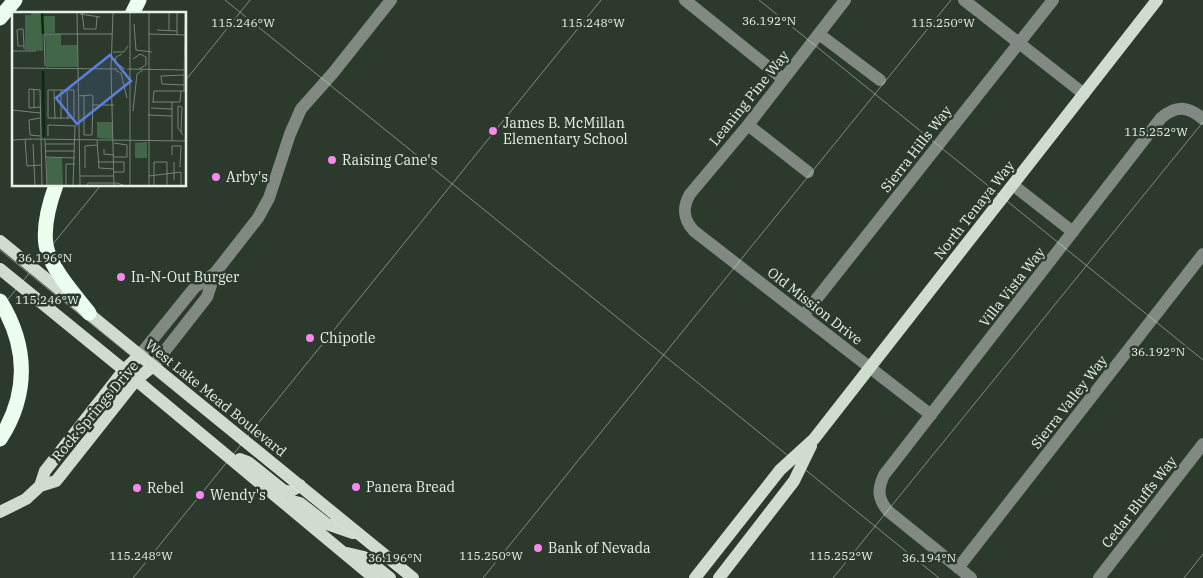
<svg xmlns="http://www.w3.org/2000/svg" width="1203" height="578" viewBox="0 0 1203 578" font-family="'IBM Plex Serif',serif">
	<rect width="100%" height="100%" fill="#2c3a2e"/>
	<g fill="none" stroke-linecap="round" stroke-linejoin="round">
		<!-- minor -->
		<path stroke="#828983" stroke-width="12" d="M685,0l98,79
			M845,0l-97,125 -58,69c-8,14 -7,25 4,37l237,184
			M964,0l120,94
			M819,34l61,46
			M748,125l60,47
			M1013,185l60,47
			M803,316l250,-316
			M140,355l55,-68 20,-14 43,-55 11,-20 21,-64 11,-25 32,-36 58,-73
			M153,366l54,-69 8,-24
			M958,568l245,-314
			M971,578l-83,-67c-10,-12 -11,-21 -4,-36l277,-357c15,-13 27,-12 42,1
			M1099,578l104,-134"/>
		<!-- major -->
		<path stroke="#ceddd0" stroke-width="12" d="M0,241l413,337
			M0,269l124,101 250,208
			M240,459l8,3 35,28c7,3 11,0 17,-5
			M40,486l5,-15 79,-101 16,-15
			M286,505l6,-4 8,2 27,21 26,9
			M0,512l26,-13 14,-13 16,-5 80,-101 17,-14
			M347,553l17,4 26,21
			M695,578l85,-108 34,-31 343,-439
			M719,578l75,-97 17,-35"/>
		<!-- highway -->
		<path stroke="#ecfeee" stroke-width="15" d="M132,14l7,-14
			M0,18l15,-18
			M56,185c-7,19 -13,40 -10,60 4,23 29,50 43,68
			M0,301c28,45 29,93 0,138"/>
	</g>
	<!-- ticks -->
	<path fill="none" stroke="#e8f1e9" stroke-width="1" stroke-opacity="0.45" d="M225,0l714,578M759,0l444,360M185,81l65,-81M0,250l405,328M0,309l101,-124M133,578l468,-578M483,578l468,-578M833,578l370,-456M1184,578l19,-24"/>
	<!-- markers -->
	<g fill="#f788ec" stroke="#2c3a2e" stroke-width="2">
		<circle cx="493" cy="131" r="5"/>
		<circle cx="332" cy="160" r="5"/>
		<circle cx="216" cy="177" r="5"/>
		<circle cx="121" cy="277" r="5"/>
		<circle cx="310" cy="338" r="5"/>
		<circle cx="356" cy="487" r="5"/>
		<circle cx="137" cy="488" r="5"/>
		<circle cx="200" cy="495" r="5"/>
		<circle cx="538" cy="548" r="5"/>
	</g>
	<g text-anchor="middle" stroke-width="5" stroke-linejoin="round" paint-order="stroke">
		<!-- street labels -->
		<g font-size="14" fill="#e8f1e9" stroke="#2c3a2e">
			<text transform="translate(749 98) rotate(-51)" y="5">Leaning Pine Way</text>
			<text transform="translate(916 149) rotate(-52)" y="5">Sierra Hills Way</text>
			<text transform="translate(974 210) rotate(-52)" y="5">North Tenaya Way</text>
			<text transform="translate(1012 287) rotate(-52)" y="5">Villa Vista Way</text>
			<text transform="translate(815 306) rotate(38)" y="5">Old Mission Drive</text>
			<text transform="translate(216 398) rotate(39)" y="5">West Lake Mead Boulevard</text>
			<text transform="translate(1069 402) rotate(-52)" y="5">Sierra Valley Way</text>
			<text transform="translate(95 411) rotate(-50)" y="5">Rock Springs Drive</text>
			<text transform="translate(1139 502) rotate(-52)" y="5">Cedar Bluffs Way</text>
		</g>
		<!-- poi labels -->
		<g font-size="14" fill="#e8f1e9" stroke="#2c3a2e" text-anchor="start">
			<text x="503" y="128">James B. McMillan<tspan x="503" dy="16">Elementary School</tspan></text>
			<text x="342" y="165">Raising Cane's</text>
			<text x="226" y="182">Arby's</text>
			<text x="131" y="282">In-N-Out Burger</text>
			<text x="320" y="343">Chipotle</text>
			<text x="366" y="492">Panera Bread</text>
			<text x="147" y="493">Rebel</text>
			<text x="210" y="500">Wendy's</text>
			<text x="548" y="553">Bank of Nevada</text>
		</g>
	</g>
	<!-- overview -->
	<g transform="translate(12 12)">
		<rect width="174" height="174" fill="#2c3a2e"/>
		<path d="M19,0h11l1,39 -18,-1v-35h6zM85,110h16v17l-16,-1zM135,130v16h-12v-15zM35,146h15l1,27h-16z" fill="#416648"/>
		<path d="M31,4h12v17h-12zM33,22h16v11h16v22h-31z" fill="#416648"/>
		<path fill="none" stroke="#092a12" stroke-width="2.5" d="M30,0l1,22M31,59l1,66"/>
		<path fill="none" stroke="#778379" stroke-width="1" d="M65,0l3,173M70,0l2,17h12l1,-12M118,0v173M137,0v173M68,2l20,3M122,12l2,26 16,2M145,18l20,1M157,19v-19M137,22l36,1M165,23v-23M12,34h-6l-1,-16 4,-1h2l1,17v3M0,39h24M101,40h11l4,-6M110,42l-6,3 -1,5 10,7M121,47l7,-5 6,3v8l-7,4M33,54l-1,-32h68M0,56l105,1M115,57l59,1M99,58l3,115M99,58l2,-58M103,58l6,3 6,25M172,73l-22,-1 -1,-8 23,-1M22,77v19M36,78h26v28h-26zM42,78l1,29M49,78v29M55,78l1,29M172,79l1,-79M66,84l13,-1 2,1 -1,39h-8v-39M140,90h28l1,-11M141,90l1,-11h31M81,93h21M28,95l-11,1v-19l11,1 2,95M139,96l21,1M0,98l28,3M121,99l4,-37 6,-4M136,103l24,1M169,120l1,-25 -4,-1v22l5,7M28,124l-10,-1 -1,-15 11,-2M36,124v-11l28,1M13,127l2,27 14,-1M18,127l156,2M0,128l19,-1M33,128l2,45M85,128l2,28 15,1M160,129v-39M102,131l13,2v12h-13M21,132l2,41M33,132h30M92,137v5l10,1M34,139h29M160,143v-9h9l-1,21M33,145l30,1M87,150h25v10h-10M162,150v18M73,156v-22l12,-1M68,164h34M137,164l32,-4v13M54,173v-21h9M61,173l2,-59M75,173l1,-2h29l6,2M142,173v-23h13v23"/>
		<path fill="#5a7fdd" fill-opacity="0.15" stroke="#5a7fdd" stroke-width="2.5" d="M98,43l21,26 -54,43 -21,-26z"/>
		<rect width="174" height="174" fill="none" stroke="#e8f1e9" stroke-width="2.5"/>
	</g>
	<g font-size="12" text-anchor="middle" fill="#e8f1e9" stroke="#2c3a2e" stroke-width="5" stroke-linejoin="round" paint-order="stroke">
		<text x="769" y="25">36.192°N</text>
		<text x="243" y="27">115.246°W</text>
		<text x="593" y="27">115.248°W</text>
		<text x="943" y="27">115.250°W</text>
		<text x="1156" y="136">115.252°W</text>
		<text x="45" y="262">36.196°N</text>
		<text x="47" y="304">115.246°W</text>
		<text x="1158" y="356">36.192°N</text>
		<text x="141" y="560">115.248°W</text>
		<text x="491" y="560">115.250°W</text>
		<text x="841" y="560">115.252°W</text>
		<text x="395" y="562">36.196°N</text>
		<text x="929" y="562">36.194°N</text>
	</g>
</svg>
